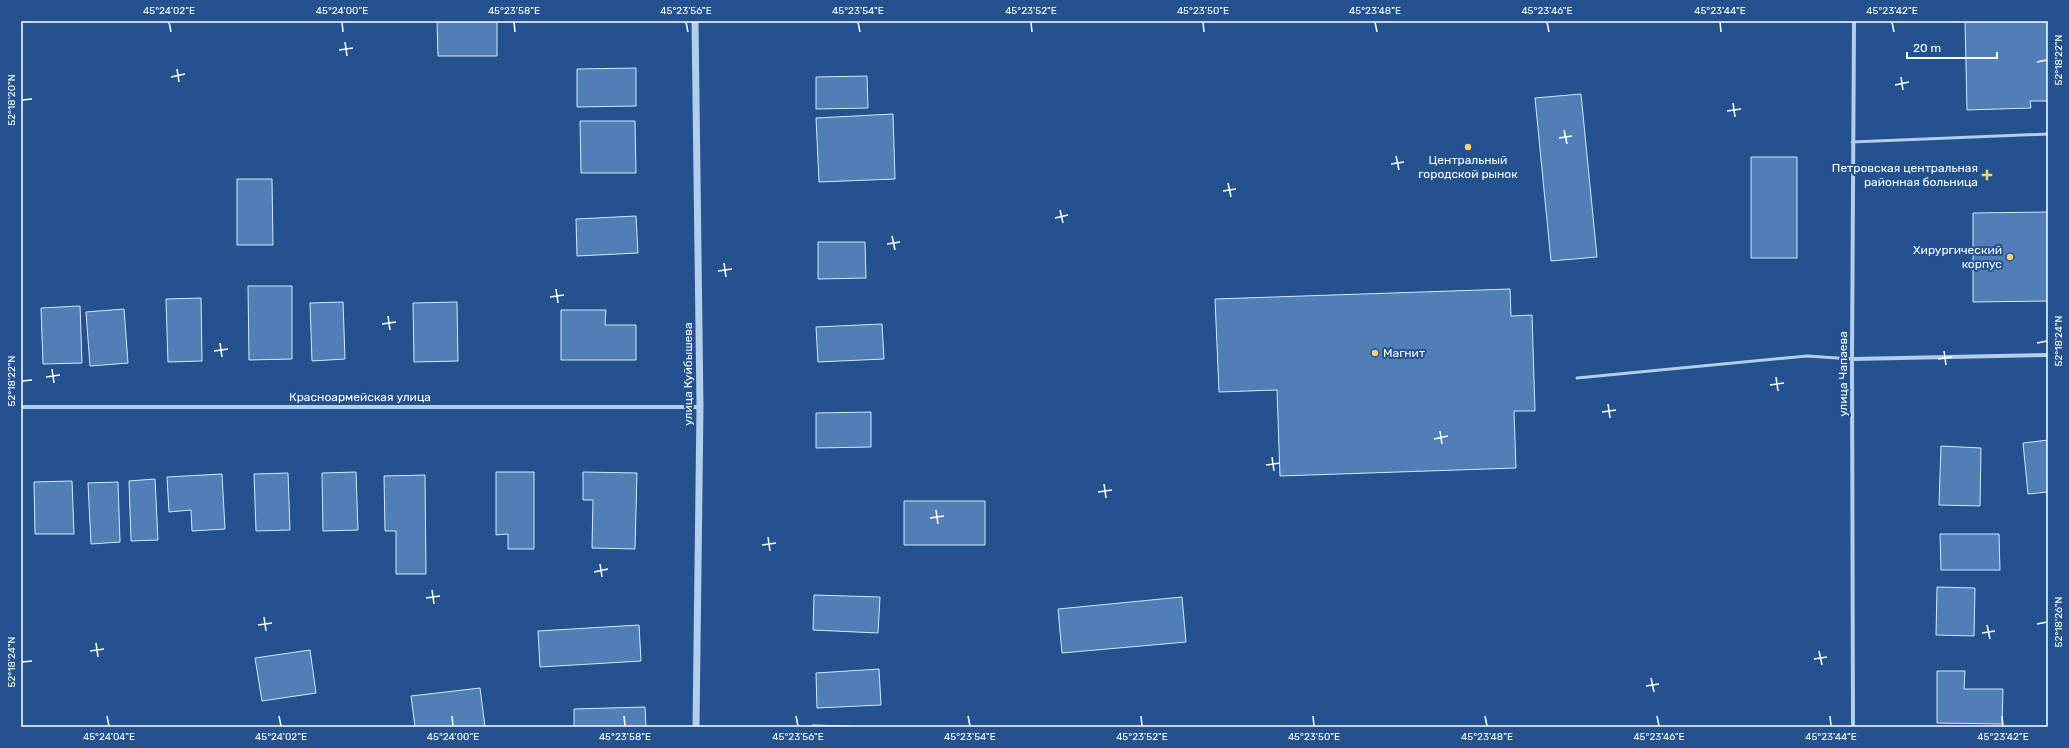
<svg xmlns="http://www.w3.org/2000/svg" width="2069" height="748" viewBox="0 0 2069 748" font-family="Rubik,sans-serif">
	<rect width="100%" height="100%" fill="#23528e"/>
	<!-- building -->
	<path fill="#507eb7" stroke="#d8e7f9" d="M437,21h60v35h-59z
		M1965,21h83v80h-18l1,7 -64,2z
		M636,68v38l-59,1v-38z
		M867,76l1,32 -52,1v-32z
		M1581,94l16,163 -46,4 -16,-163z
		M893,114l2,65 -76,3 -3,-64z
		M580,121h55l1,52h-55z
		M1751,157h46v101h-46z
		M237,179h35l1,66h-36z
		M2048,212v89l-75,1v-89z
		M636,216l2,37 -61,3 -1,-37z
		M818,242h47l1,36 -48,1z
		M248,286h44v73l-43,1z
		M1510,289l1,27 21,-1 3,96h-21l2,57 -236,8 -3,-86 -58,2 -4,-93z
		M201,298l1,63 -34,1 -2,-63z
		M343,302l2,57 -33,2 -2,-58z
		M457,302l1,59 -44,1 -1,-59z
		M80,306l2,57 -39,1 -2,-56z
		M124,309l4,54 -38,3 -4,-54z
		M561,310h45l-1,15h31v35h-75z
		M882,324l2,35 -66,3 -2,-35z
		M871,412v35l-55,1v-35z
		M2048,440v52l-20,2 -5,-51z
		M1941,446l40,2 -1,58 -41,-1z
		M356,472l2,58 -35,1 -1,-58z
		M496,472h38v77h-26v-15l-12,1z
		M583,472l54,1 -2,76 -43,-1 1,-48h-10z
		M288,473l2,57 -34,1 -2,-57z
		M222,474l3,55 -33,2 -1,-21 -22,2 -2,-35z
		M425,475l1,99h-30v-43h-11l-1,-55z
		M155,479l3,61 -27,1 -2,-60z
		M72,481l2,53h-39l-1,-52z
		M118,482l2,60 -29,2 -3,-61z
		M904,501h81v44h-81z
		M1940,534h59l1,36h-59z
		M1937,587l38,1 -1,48 -38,-1z
		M814,595l66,2 -2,36 -65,-3z
		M1182,597l4,45 -124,11 -4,-44z
		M639,625l2,36 -101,6 -2,-36z
		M310,650l6,43 -54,8 -7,-43z
		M879,669l2,36 -64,3 -1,-35z
		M1937,671h28l-1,18h39l-1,35 -65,-1z
		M480,688l5,39h-70l-4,-31z
		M645,707l1,20h-72v-18z
		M812,725l37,1v1h-37z"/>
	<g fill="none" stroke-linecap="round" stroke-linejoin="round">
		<!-- service -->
		<path stroke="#b3cdec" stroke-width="3" d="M1852,142l196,-8
			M1577,378l230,-22 45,3"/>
		<!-- minor -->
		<path stroke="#b3cdec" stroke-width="4" d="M1852,359l196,-4
			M21,407h679
			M1853,727l-1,-368 2,-338"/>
		<!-- tertiary -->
		<path stroke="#b3cdec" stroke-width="7" d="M695,21l5,386 -4,320"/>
	</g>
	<!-- ticks -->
	<path fill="none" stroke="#fff" stroke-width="1.5" d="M169,22l2,10M342,22l1,10M514,22l1,10M686,22l2,10M858,22l2,10M1031,22l1,10M1203,22l1,10M1375,22l2,10M1547,22l2,10M1720,22l1,10M1892,22l2,10M345,42l2,14M339,50l14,-2M2037,62l10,-2M177,69l2,13M171,77l14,-3M1901,77l2,13M1895,85l14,-3M22,100l10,-1M1733,103l2,14M1727,111l14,-2M1564,130l3,14M1559,138l13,-2M1396,156l3,14M1391,164l13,-2M1228,183l3,14M1223,191l13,-2M1060,210l3,13M1055,218l13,-3M892,236l3,14M887,244l13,-2M724,263l2,14M718,271l14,-2M556,289l2,14M550,297l14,-2M388,316l2,14M382,324l14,-2M220,343l2,14M2037,343l10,-2M214,351l14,-2M1944,351l2,14M1938,359l14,-2M52,369l2,14M46,377l14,-2M1776,377l2,14M22,381l10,-1M1770,385l14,-2M1608,404l2,14M1602,412l14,-2M1440,431l2,13M1434,439l14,-3M1272,457l2,14M1266,465l14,-2M1104,484l2,14M1098,492l14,-2M936,510l2,14M930,518l14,-2M768,537l2,14M762,545l14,-2M600,564l2,13M594,572l14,-3M432,590l2,14M426,598l14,-2M264,617l2,14M2037,624l10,-2M258,625l14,-2M1987,625l3,14M1982,633l13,-2M96,643l2,14M90,651l14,-2M1819,651l3,14M1814,659l13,-2M22,662l10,-1M1651,678l3,14M1646,686l13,-2M107,716l2,10M279,716l2,10M452,716l1,10M624,716l1,10M796,716l2,10M968,716l2,10M1141,716l1,10M1313,716l1,10M1485,716l2,10M1657,716l2,10M1830,716l1,10M2002,716l1,10"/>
	<!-- markers -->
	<g fill="#f7d176" stroke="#23528e" stroke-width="1.5">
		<circle cx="1468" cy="147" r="4"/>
		<path d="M1985 169h4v4h4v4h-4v4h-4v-4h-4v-4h4z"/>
		<circle cx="2010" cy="257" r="4"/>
		<circle cx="1375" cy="353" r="4"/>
	</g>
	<g text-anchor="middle" stroke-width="4" stroke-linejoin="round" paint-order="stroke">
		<!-- poi labels -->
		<g font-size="12" fill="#fff" stroke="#23528e" text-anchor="end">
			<text x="1468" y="164" text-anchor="middle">Центральный<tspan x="1468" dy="14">городской рынок</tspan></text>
			<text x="1978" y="172">Петровская центральная<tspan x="1978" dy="14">районная больница</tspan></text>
			<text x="2002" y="254">Хирургический<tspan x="2002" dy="14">корпус</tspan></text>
			<text x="1383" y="357" text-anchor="start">Магнит</text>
		</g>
		<!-- street labels -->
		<g font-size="12" fill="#fff" stroke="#23528e">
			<text transform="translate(688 374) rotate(-90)" y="4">улица Куйбышева</text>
			<text transform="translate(1843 374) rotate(-90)" y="4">улица Чапаева</text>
			<text x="360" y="401">Красноармейская улица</text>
		</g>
	</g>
	<!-- border -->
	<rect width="2069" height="748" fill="none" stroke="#23528e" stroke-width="44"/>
	<!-- scale -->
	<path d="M1907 52v6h90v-6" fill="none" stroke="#ffffff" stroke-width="2"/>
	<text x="1913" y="52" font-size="12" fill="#ffffff" stroke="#23528e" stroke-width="3" paint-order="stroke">20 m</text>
	<rect x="22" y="22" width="2025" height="704" fill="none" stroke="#fff" stroke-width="1.5"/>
	<g font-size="10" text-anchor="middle" fill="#fff">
		<text x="169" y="14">45°24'02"E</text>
		<text x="342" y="14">45°24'00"E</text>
		<text x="514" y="14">45°23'58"E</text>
		<text x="686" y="14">45°23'56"E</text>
		<text x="858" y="14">45°23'54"E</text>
		<text x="1031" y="14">45°23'52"E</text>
		<text x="1203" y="14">45°23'50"E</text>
		<text x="1375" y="14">45°23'48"E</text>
		<text x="1547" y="14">45°23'46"E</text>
		<text x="1720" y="14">45°23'44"E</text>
		<text x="1892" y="14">45°23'42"E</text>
		<text transform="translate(2058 60) rotate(-90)" y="4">52°18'22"N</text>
		<text transform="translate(11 100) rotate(-90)" y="4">52°18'20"N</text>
		<text transform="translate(2058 341) rotate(-90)" y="4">52°18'24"N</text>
		<text transform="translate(11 381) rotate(-90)" y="4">52°18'22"N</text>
		<text transform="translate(2058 622) rotate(-90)" y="4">52°18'26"N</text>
		<text transform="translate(11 662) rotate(-90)" y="4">52°18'24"N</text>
		<text x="109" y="740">45°24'04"E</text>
		<text x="281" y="740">45°24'02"E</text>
		<text x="453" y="740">45°24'00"E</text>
		<text x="625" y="740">45°23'58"E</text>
		<text x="798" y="740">45°23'56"E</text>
		<text x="970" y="740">45°23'54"E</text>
		<text x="1142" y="740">45°23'52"E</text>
		<text x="1314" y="740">45°23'50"E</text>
		<text x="1487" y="740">45°23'48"E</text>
		<text x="1659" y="740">45°23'46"E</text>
		<text x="1831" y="740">45°23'44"E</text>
		<text x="2003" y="740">45°23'42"E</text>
	</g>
</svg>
